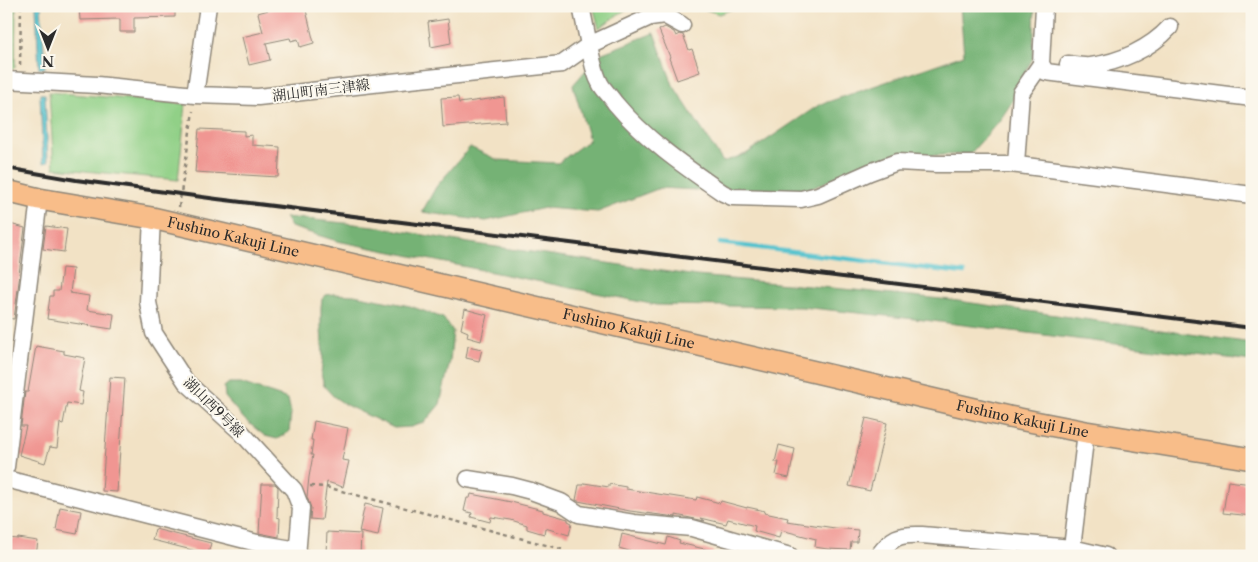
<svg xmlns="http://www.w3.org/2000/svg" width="1258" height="562" viewBox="0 0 1258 562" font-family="'Libre Caslon Text','Noto Serif JP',serif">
	<rect width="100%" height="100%" fill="#fbf7ec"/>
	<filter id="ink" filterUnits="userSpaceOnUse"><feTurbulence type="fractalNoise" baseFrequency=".02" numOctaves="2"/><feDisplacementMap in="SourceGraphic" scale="10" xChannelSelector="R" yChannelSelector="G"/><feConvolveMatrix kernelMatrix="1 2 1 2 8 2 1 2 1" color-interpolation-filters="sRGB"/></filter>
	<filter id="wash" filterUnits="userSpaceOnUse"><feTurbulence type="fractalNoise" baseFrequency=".0096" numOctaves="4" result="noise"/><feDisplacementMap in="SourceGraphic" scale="20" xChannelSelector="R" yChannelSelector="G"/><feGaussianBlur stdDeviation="1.12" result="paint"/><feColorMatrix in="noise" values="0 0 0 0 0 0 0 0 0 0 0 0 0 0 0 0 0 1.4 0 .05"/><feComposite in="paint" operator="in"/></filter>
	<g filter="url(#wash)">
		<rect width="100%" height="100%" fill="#f2e2c5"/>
		<!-- green -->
		<path fill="#91d087" stroke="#5e7e59" d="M6,6h10l-1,61 -4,4h-5z
			M593,6h38l-32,22z
			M695,6h45l-21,8z
			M49,92l137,12 -8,76 -124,-12z"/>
		<!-- forest -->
		<path fill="#74b274" stroke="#506e50" d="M960,6h75l-2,52 -15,27 -6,17 -12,18 -30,34 -82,3 -47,18 -35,16 -73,1 -73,-4 -62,24 -53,-4 -59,13 -64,-9 14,-25 34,-40 28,13 60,3 31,-23 -16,-55 27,-31 54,-21 19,52 50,77 23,-8 73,-49 145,-50z
			M285,217l89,9 95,17 228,33 157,14 97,10 301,43v18l-328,-41 -122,-13 -146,-2 -319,-64 -46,-14z
			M333,294l21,1 56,11 33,12 10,13 -3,30 -10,43 -15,18 -14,5 -17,1 -48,-23 -13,-9 -9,-10 -3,-12 2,-18 -2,-27v-22l1,-8 4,-4z
			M229,383h12l47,16 3,14 -2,19 -12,7 -12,-3 -20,-16 -20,-23 -1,-10z"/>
		<!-- water -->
		<path fill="#55c2ce" stroke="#40767c" d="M36,6h5l4,62 -6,1z
			M40,94h5l3,68 -5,1z"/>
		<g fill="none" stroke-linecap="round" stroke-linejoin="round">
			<!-- stream -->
			<path stroke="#55c2ce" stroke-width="4.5" d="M720,243l244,30
				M6,494l1,-5"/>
		</g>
		<g id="blocks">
			<!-- building -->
			<path fill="#f09692" d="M79,6h96v11l-41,1v14h-14v-13l-40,1z
				M282,6h23l9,37 -14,4 -2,-8 -7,2 -1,-3 -24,5 4,17 -21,5 -7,-28 21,-5 -5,-19z
				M448,19l3,24 -20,4 -3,-25z
				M665,27l9,5 2,4 3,-2 4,1 6,15 3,-1 8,23 -23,8 -8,-22 1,-1 -11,-27z
				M458,97l1,6 45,-6 2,25 -63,5 -2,-29z
				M199,129l45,2v5l8,-1v10l28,2 -2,30 -83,-5z
				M6,223l19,5 -6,46h1l-6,45 -8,-1v-31l3,-25 -3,-1z
				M46,226l21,3 -3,23 -21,-3z
				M62,268l11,1 -3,24 19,3 -2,14 27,4 -2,15 -65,-10 3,-23h3v-5h6z
				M465,309l22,6 -6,26 -14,-4 1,-5 -7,-3z
				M36,346l28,5v3l21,4 -6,33 4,1 -2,13 -14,-2 -4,21 -3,-1 -3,25 -7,-1 -5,16 -26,-8 7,-29h-5l4,-34h3z
				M468,346l14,3 -3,12 -13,-3z
				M110,377l15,1 -8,114 -15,-1z
				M866,418l21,5 -17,68 -21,-5z
				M314,421l34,7 -6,32 7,1 -6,26 -16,-5 -5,38 -12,-1 1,-11 -4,-11 2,-20 4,-22h-2l2,-15h-2z
				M779,445l16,4 -6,29 -13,-3 3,-13h-4z
				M1228,481l24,3v32l-29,-3z
				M584,483l25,4v-3l17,3v2l70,11 1,-3 23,6 1,-2 26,7v-1l18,4 -1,2 24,5 -1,3 48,7 23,2 -1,12h-6l-1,8 -23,-1 -12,-2 1,-8 -35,-9 -2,8 -25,-7 1,-5 -27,-7 -2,5 -25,-6 4,3 -29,-6v2l-46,-6 -52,-10 -2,-1 3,-15h5z
				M262,484h13l3,3 -1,30 3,1 -1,19 -20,-4z
				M471,494l40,8 32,8v2l25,7v2l4,2 -3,12 -24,-7 -1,6 -17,-5v-4l-16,-5 -20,-3 -1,5 -19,-5 1,-4 -8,-2 3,-13h3z
				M365,504l18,4 -5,28 -19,-4z
				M60,507l21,4 -4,23 -21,-4z
				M155,529l56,14 -3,11 -56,-14z
				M327,532l34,2 -1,21 -34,-2z
				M622,534l44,11 2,-8 12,4 -1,2 34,8v5h-68l-26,-8z
				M7,538l11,1v-1l20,3 -2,15 -29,-2z"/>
		</g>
	</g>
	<g filter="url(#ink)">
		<use href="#blocks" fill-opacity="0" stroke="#8e8678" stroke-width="1"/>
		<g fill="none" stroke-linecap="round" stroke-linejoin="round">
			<defs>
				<path id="minor" d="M682,25l-18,-10 -14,2 -61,28c3,14 5,28 12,40 4,6 10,12 14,18 31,37 69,63 108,90l9,4 69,2 17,-4 52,-23 27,-10 39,2h74l242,31
					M1041,64l5,8 206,26
					M1068,64c7,1 16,3 23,2 29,-4 59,-17 79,-39
					M6,80l91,5 98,10 63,2 133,-15 171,-18 27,-19 -8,-39
					M195,95l13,-89
					M1016,164l5,-71 20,-29 3,-58
					M152,218l-4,84 6,31 32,49 56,51 52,57 7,18 -4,48
					M6,467l33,-268
					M6,479l251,64 41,7
					M468,479l44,7 19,5 30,11 18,12 55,9 58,5 98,28
					M1072,548l14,-116
					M878,556c14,-19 20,-22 44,-21l150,13 34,8"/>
				<g id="major">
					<path id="s1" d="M6,191l33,8 113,19 857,199 77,15 166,27"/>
				</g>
			</defs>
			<!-- minor casing -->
			<use href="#minor" stroke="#8e8678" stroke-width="19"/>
			<!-- major casing -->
			<use href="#major" stroke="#8e8678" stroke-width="24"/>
			<!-- path -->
			<path stroke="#8e8678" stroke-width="2.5" stroke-dasharray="4 4" stroke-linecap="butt" d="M20,65l1,-59
				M179,207l14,-96
				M310,486l16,1 239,63"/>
			<!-- minor -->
			<use href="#minor" stroke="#fff" stroke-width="16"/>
			<!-- major -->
			<use href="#major" stroke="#f8bd89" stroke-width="21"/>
			<!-- rail -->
			<path stroke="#2b2b2b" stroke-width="4" d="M6,168l70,12 141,19 1035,129"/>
		</g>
	</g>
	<g text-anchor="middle" stroke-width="4" stroke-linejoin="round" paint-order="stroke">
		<!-- street labels -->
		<g font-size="14" fill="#2b2b2b" stroke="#fbf7ec">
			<text transform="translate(321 90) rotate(-7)" y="5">湖山町南三津線</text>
			<text dy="5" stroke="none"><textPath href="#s1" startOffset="232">Fushino Kakuji Line</textPath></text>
			<text dy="5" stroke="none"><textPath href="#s1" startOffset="638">Fushino Kakuji Line</textPath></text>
			<text transform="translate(214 407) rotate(45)" y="5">湖山西9号線</text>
			<text dy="5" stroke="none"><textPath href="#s1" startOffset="1042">Fushino Kakuji Line</textPath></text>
		</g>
	</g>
	<!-- margin -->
	<rect width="1258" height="562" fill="none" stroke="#fbf7ec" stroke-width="25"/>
	<!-- north arrow -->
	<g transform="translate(48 48) rotate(180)" stroke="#fbf7ec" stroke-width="4" paint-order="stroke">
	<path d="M0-4L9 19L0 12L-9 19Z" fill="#2b2b2b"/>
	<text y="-8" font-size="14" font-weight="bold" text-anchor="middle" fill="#2b2b2b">N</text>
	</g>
</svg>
